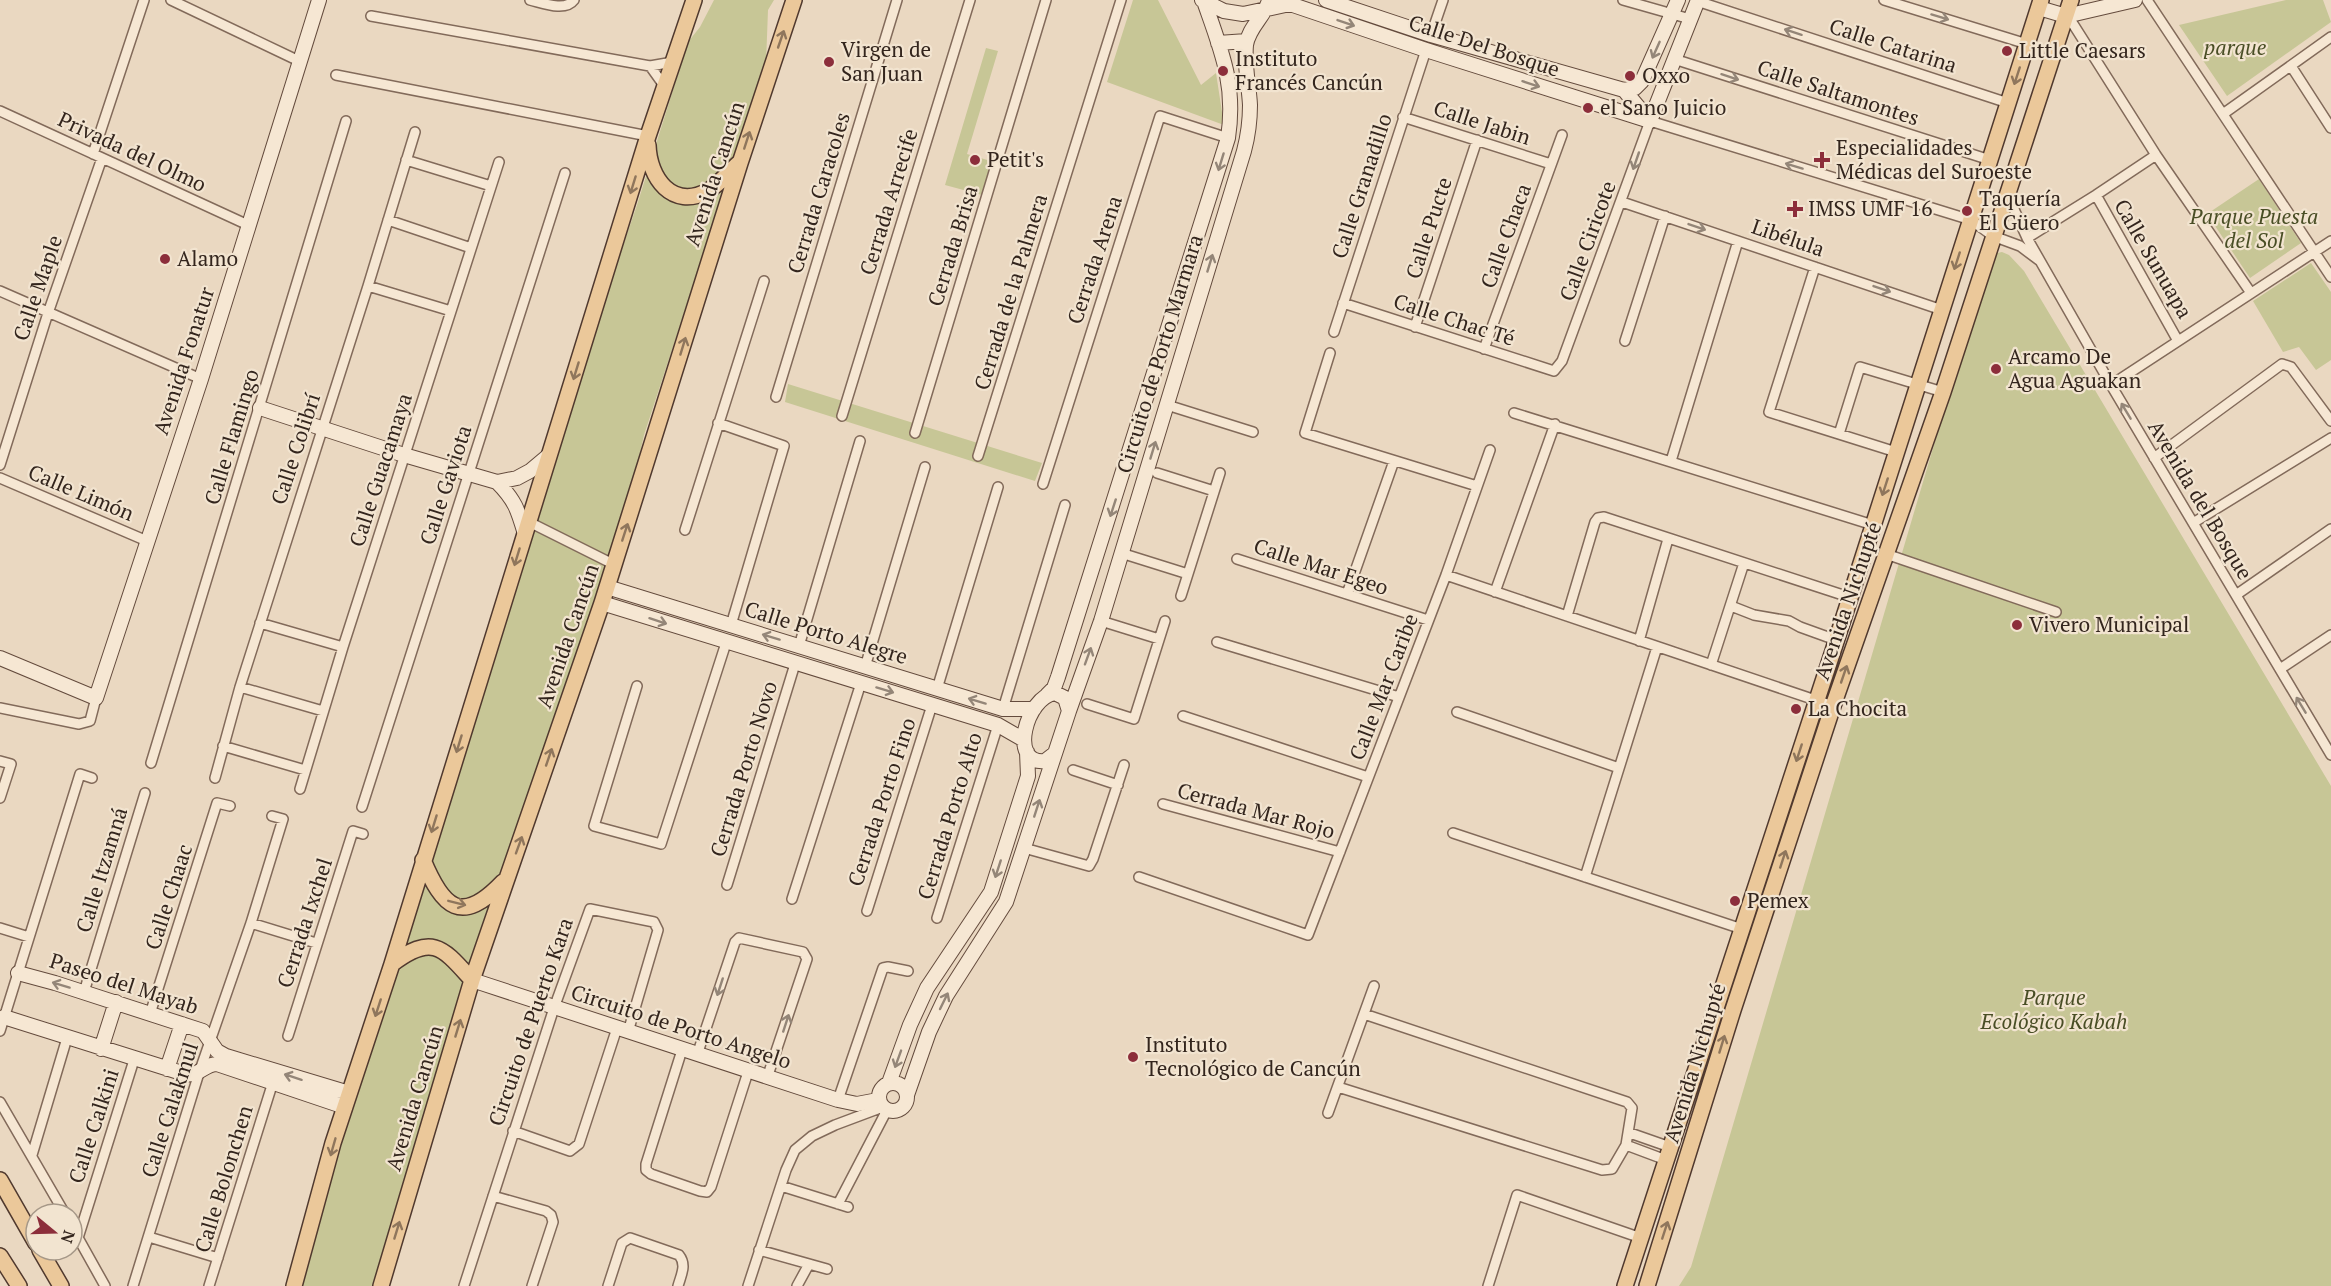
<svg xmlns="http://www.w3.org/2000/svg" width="2331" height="1286" viewBox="0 0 2331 1286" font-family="'PT Serif',serif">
	<rect width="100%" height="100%" fill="#ead8c1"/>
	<!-- green -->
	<path fill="#c7c696" d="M714,0h60l-6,10 -2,53 -122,372 -29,130 -236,721h-80l34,-143 205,-650 99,-288 51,-163 12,-15z
		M1133,0h25l43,85 15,-12 8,52 -117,-43z
		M2286,0h37l8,22 -104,74 -48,-71z
		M986,48l12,3 -31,103 27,8 -12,33 -37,-10z
		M2259,179l42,64 -51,35 -43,-64z
		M2002,252l7,3 15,16 307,515v500h-652l12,-19 292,-988 7,-19 7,-7z
		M2311,263l20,29v68l-15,10 -17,-23 -16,5 -30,-51z
		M788,384l254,79 -7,18 -250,-79z"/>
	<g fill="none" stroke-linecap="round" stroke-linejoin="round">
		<defs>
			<path id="street" d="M171,0l128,61
				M530,0c13,3 35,12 44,0
				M1623,0l67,19
				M1884,0l143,44
				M2147,0l184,277
				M1697,1l311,102
				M371,16l279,50 23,-4
				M2068,16l88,139 95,138
				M1431,35l12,-35
				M1674,59l316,101
				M650,66l15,21
				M2291,66l40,62
				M336,75l312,61
				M0,111l248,114
				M2223,114l108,-77
				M1403,117l148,47
				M93,154l51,-154
				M406,160l85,26
				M2096,195l82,146
				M2008,196l19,42 84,147 220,370
				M1622,202l320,108
				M388,220l83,28
				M2027,238l69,-43 60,-40
				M1815,267l-46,145 127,40
				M368,286l83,25
				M0,291l201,88
				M1343,303l211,68 8,-10 88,-240 321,99 22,16 27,10 20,15
				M1415,327l62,-187
				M1334,332l92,-282
				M1625,341l40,-125
				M1484,349l78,-214
				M1330,353l-25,80 172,53
				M2111,385l220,-144
				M776,397l121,-397
				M1167,405l86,27
				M1514,413l359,112
				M842,416l128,-416
				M718,423l66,23 -53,179
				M915,433l131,-433
				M1839,434l21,-67 83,25
				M978,456l143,-456
				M2154,458l128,-94 9,3 40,54
				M1671,461l67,-220
				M0,465l48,-152 54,-155
				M1157,473l57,18
				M0,478l147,63
				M1043,484l117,-368 68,22
				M529,522l86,43
				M2193,523l138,-85
				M685,530l79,-249
				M1121,553l67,21
				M1886,554l170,58
				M1237,559l191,61
				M1446,575l387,131
				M1495,592l60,-168
				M1347,594l47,-133
				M2236,595l95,-66
				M1181,596l39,-123
				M1731,606l23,9 35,6 11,6 36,13
				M1567,616l28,-94 3,-4 6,-1 245,80
				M1101,621l58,18
				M260,623l83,24
				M1639,641l29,-102
				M1217,642l182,55
				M799,646l61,-205
				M1711,665l33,-102
				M865,667l60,-200
				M2280,669l51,-34
				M637,686l-43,140 67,18 65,-201
				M240,687l83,24
				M937,689l61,-202
				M1087,704l47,15 31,-98
				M0,708l79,16 11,-3 6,-23
				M1003,709l62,-204
				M1457,712l162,56
				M1183,716l185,61
				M223,746l82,24
				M0,761l11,3 -11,34
				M151,763l195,-642
				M1073,770l45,15
				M215,778l25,-91 128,-401 47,-154
				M300,789l43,-142 156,-485
				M1163,804l177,48
				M362,807l203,-634
				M1453,833l289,96
				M1024,848l65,18 4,-7 31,-94
				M1139,877l169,58 138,-360 44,-125
				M1585,877l72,-230
				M727,885l68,-221
				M792,899l69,-216
				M867,911l65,-206
				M937,918l61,-193
				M251,923l65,20
				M0,928l29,9
				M84,992l61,-199
				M150,1014l67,-211 13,3
				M0,1031l80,-257 12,4
				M288,1036l65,-205 10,3
				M682,1050l-36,114v6l5,4 49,17 7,1 4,-5 37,-115
				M697,1055l38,-113 4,-4 64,14 4,7 -40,119
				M1338,1087l264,83 10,-1 14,-24 6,-37 -5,-6 -263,-88
				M838,1100l45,-132 5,-1 20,4
				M0,1102l65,112
				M1328,1113l46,-127
				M513,1131l57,20 9,-7 38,-116
				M1630,1133l40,14
				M1626,1145l40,15
				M32,1155l35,-117
				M781,1186l67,21
				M493,1196l53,15 5,4 2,7 -21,64
				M838,1204l49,-94
				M72,1227l33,59
				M149,1237l69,21
				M78,1238l56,-178
				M759,1250l68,19
				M133,1286l66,-213 52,-150 32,-104 -11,-3
				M209,1286l64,-204
				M464,1286l90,-278 36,-99 64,13 4,8 -30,102
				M608,1286l14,-43 8,-5 49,17c8,10 2,20 -1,31
				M748,1286l38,-116 9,-20 17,-14 23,-11 48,-18
				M797,1286l12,-22
				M1488,1286l29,-91 124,43"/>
			<path id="secondary" d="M1202,0l22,11 19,3 47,-10 136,46 224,71
				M1326,0l105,35 193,55 11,-2 7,-7 36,-81
				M2039,8l27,8 69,-16
				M1218,43l29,-2
				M1624,90l26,31
				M1650,121l48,-121
				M260,408l144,47 93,27 20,-4 13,-7 19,-16
				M497,482c18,18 21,28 28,52
				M607,587l396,122h31
				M602,603l396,122 26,15
				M0,658l96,40 105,-319 118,-379
				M1047,695l7,-7 4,-11 170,-539c8,-52 -6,-86 -23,-134
				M1069,711l32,-90 143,-470c4,-15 6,-30 6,-46 -1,-20 -6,-40 -4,-60 3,-19 19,-28 23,-45
				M18,973l37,10 148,48 14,20 9,5 123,37
				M472,980l366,120 19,4 21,-4
				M4,1017l181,57c14,3 19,-10 32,-10l128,43
				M101,1049l15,-47
				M167,1069l15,-45
				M879 1097a14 14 0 1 1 28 0a14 14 0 1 1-28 0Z
				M889,1083l21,-58 17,-37 64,-96 37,-116 -1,-24
				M907,1095l22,-63 17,-36 60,-94 63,-191 -4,-13 -10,-5c-29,4 -47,72 -10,68l9,-7"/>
			<path id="primary" d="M648,145c1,33 24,65 60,46 11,-7 21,-19 31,-28
				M423,860c20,48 38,66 80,22
				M392,964c41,-31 51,-16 80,16
				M0,1180l36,63
				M40,1250l21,36
				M0,1256l19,30
				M294,1286l39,-143 59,-179 256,-828 46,-136
				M381,1286l91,-306 130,-377 138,-440 54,-163
				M1625,1286l208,-635 208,-651
				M1647,1286l86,-276 100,-304 110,-314 128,-392"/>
		</defs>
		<!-- street casing -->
		<use href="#street" stroke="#826a5a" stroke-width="12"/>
		<!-- secondary casing -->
		<use href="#secondary" stroke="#644b3d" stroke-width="16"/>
		<!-- primary casing -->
		<use href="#primary" stroke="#50392e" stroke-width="18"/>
		<!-- street -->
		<use href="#street" stroke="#f6e7d3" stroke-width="9"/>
		<!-- secondary -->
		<use href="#secondary" stroke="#f6e7d3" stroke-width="14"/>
		<!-- primary -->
		<use href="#primary" stroke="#ebc89a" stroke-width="15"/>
	</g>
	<!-- one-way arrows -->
	<defs><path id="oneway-shaft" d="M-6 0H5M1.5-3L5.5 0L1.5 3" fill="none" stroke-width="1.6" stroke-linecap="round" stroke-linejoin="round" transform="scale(1.5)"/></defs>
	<g stroke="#948678">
		<use href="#oneway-shaft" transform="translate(1940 17) rotate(17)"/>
		<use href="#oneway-shaft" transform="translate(1346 23) rotate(19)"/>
		<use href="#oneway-shaft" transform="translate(1793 32) rotate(-162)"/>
		<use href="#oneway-shaft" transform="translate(1656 50) rotate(114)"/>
		<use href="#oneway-shaft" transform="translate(1730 77) rotate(18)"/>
		<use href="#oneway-shaft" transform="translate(1531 84) rotate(18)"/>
		<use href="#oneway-shaft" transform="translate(1636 161) rotate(109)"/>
		<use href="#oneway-shaft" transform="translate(1221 162) rotate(107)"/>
		<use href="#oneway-shaft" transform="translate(1794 166) rotate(-163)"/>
		<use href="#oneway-shaft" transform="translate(1697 227) rotate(19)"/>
		<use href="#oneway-shaft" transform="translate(1210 263) rotate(-73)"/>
		<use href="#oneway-shaft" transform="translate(1882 289) rotate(19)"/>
		<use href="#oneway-shaft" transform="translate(2126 411) rotate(-121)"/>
		<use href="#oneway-shaft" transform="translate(1153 450) rotate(-73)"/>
		<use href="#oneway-shaft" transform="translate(1113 508) rotate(108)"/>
		<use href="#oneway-shaft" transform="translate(658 621) rotate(18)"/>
		<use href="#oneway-shaft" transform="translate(771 637) rotate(-163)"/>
		<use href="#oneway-shaft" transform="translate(1088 656) rotate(-70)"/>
		<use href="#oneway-shaft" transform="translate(885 690) rotate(17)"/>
		<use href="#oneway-shaft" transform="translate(977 701) rotate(-163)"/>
		<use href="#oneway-shaft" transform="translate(2301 705) rotate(-121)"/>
		<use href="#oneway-shaft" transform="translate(1037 808) rotate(-72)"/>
		<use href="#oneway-shaft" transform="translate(998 869) rotate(108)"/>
		<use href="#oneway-shaft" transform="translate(61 985) rotate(-163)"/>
		<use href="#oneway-shaft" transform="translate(720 987) rotate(108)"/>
		<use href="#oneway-shaft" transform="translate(944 1001) rotate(-64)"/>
		<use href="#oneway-shaft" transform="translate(786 1023) rotate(-72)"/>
		<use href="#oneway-shaft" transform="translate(898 1059) rotate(110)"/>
		<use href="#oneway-shaft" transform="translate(293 1077) rotate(-162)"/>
	</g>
	<g stroke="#8f765c">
		<use href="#oneway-shaft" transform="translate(781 39) rotate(-71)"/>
		<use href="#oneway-shaft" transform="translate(2017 76) rotate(108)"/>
		<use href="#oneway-shaft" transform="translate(747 140) rotate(-72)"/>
		<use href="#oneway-shaft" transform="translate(633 185) rotate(107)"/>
		<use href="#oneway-shaft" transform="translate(1957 261) rotate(108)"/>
		<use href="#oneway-shaft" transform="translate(683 346) rotate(-73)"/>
		<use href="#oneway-shaft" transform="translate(576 371) rotate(107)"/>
		<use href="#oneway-shaft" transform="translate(1885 487) rotate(108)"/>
		<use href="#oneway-shaft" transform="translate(625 532) rotate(-72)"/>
		<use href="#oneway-shaft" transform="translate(517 557) rotate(107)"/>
		<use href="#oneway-shaft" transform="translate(1844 674) rotate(-71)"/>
		<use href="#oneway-shaft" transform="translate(459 744) rotate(107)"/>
		<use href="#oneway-shaft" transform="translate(1799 753) rotate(108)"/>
		<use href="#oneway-shaft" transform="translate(549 757) rotate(-71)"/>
		<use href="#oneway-shaft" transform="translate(434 824) rotate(107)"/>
		<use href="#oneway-shaft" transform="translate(519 845) rotate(-70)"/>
		<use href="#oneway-shaft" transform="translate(1783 859) rotate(-72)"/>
		<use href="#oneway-shaft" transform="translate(457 903) rotate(14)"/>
		<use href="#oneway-shaft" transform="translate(378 1008) rotate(108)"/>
		<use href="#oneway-shaft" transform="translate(458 1028) rotate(-73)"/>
		<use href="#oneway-shaft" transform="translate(1722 1044) rotate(-73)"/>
		<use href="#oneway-shaft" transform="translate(333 1147) rotate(106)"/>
		<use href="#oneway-shaft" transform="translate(397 1230) rotate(-73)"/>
		<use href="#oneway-shaft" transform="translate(1665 1230) rotate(-72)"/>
	</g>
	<!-- markers -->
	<g fill="#8c2e3b" stroke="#f2e4d0" stroke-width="2">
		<circle cx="2007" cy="51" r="6"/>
		<circle cx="829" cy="62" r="6"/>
		<circle cx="1223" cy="71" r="6"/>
		<circle cx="1630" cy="76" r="6"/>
		<circle cx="1588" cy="108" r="6"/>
		<circle cx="975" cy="160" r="6"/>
		<path d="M1819 151h6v6h6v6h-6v6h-6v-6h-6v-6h6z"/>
		<path d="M1792 200h6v6h6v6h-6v6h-6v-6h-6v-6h6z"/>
		<circle cx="1967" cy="211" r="6"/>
		<circle cx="165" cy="259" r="6"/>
		<circle cx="1996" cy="369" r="6"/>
		<circle cx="2017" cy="625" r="6"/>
		<circle cx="1796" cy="709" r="6"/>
		<circle cx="1735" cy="901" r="6"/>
		<circle cx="1133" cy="1057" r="6"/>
	</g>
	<g text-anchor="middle" stroke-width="4.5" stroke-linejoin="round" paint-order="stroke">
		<!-- street labels -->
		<g font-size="21" fill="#33251d" stroke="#f2e4d0">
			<text transform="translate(1484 46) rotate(18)" y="7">Calle Del Bosque</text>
			<text transform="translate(1893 46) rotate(18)" y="7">Calle Catarina</text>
			<text transform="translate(1838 93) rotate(18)" y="7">Calle Saltamontes</text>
			<text transform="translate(1482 123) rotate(18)" y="7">Calle Jabin</text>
			<text transform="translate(132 152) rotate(25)" y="7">Privada del Olmo</text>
			<text transform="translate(715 174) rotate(-72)" y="7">Avenida Cancún</text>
			<text transform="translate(1362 186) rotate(-72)" y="7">Calle Granadillo</text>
			<text transform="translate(819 193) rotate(-73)" y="7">Cerrada Caracoles</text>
			<text transform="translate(889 202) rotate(-73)" y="7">Cerrada Arrecife</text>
			<text transform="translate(1429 228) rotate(-72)" y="7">Calle Pucte</text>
			<text transform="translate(1506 236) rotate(-70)" y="7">Calle Chaca</text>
			<text transform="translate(1788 238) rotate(19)" y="7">Libélula</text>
			<text transform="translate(1588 241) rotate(-70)" y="7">Calle Ciricote</text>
			<text transform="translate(953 246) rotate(-73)" y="7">Cerrada Brisa</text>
			<text transform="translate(2153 259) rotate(60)" y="7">Calle Sunuapa</text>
			<text transform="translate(1095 260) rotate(-72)" y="7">Cerrada Arena</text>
			<text transform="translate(38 288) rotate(-71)" y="7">Calle Maple</text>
			<text transform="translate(1011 292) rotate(-73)" y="7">Cerrada de la Palmera</text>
			<text transform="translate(1454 320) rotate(18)" y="7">Calle Chac Té</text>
			<text transform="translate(1160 354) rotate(-73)" y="7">Circuito de Porto Marmara</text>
			<text transform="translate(184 361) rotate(-72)" y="7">Avenida Fonatur</text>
			<text transform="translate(232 437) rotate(-73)" y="7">Calle Flamingo</text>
			<text transform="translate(296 449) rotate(-72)" y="7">Calle Colibrí</text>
			<text transform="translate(381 470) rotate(-72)" y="7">Calle Guacamaya</text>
			<text transform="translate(446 485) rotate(-72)" y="7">Calle Gaviota</text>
			<text transform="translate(81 493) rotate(23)" y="7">Calle Limón</text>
			<text transform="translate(2200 500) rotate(59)" y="7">Avenida del Bosque</text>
			<text transform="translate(1321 567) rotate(18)" y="7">Calle Mar Egeo</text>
			<text transform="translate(1848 601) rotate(-71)" y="7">Avenida Nichupté</text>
			<text transform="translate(826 633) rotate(17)" y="7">Calle Porto Alegre</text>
			<text transform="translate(568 636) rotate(-71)" y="7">Avenida Cancún</text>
			<text transform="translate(1384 687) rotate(-69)" y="7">Calle Mar Caribe</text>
			<text transform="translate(744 769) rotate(-73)" y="7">Cerrada Porto Novo</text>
			<text transform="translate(882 802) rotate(-72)" y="7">Cerrada Porto Fino</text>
			<text transform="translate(1256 811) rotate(15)" y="7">Cerrada Mar Rojo</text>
			<text transform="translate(950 816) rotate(-73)" y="7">Cerrada Porto Alto</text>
			<text transform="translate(102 870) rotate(-73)" y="7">Calle Itzamná</text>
			<text transform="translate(169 897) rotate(-72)" y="7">Calle Chaac</text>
			<text transform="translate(305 923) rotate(-72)" y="7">Cerrada Ixchel</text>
			<text transform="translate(124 984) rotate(18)" y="7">Paseo del Mayab</text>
			<text transform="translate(531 1022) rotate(-71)" y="7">Circuito de Puerto Kara</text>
			<text transform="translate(681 1027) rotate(18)" y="7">Circuito de Porto Angelo</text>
			<text transform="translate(1695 1063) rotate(-73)" y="7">Avenida Nichupté</text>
			<text transform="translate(415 1098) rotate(-73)" y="7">Avenida Cancún</text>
			<text transform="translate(170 1110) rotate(-72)" y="7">Calle Calakmul</text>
			<text transform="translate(94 1126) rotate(-72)" y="7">Calle Calkini</text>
			<text transform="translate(224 1179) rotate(-73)" y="7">Calle Bolonchen</text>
		</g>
		<!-- park labels -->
		<g font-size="21" font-style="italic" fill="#494e25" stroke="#f2e4d0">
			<text x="2235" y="55">parque</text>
			<text x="2254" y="224">Parque Puesta<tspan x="2254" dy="24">del Sol</tspan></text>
			<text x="2054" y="1005">Parque<tspan x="2054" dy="24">Ecológico Kabah</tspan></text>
		</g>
		<!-- poi labels -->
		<g font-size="21" fill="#33251d" stroke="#f2e4d0" text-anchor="start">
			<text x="841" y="57">Virgen de<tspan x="841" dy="24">San Juan</tspan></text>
			<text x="2019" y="58">Little Caesars</text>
			<text x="1235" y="66">Instituto<tspan x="1235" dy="24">Francés Cancún</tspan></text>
			<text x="1642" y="83">Oxxo</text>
			<text x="1600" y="115">el Sano Juicio</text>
			<text x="1836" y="155">Especialidades<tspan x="1836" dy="24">Médicas del Suroeste</tspan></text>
			<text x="987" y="167">Petit's</text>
			<text x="1979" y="206">Taquería<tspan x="1979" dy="24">El Güero</tspan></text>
			<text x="1808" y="216">IMSS UMF 16</text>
			<text x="177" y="266">Alamo</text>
			<text x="2008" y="364">Arcamo De<tspan x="2008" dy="24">Agua Aguakan</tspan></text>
			<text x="2029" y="632">Vivero Municipal</text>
			<text x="1808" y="716">La Chocita</text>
			<text x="1747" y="908">Pemex</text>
			<text x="1145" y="1052">Instituto<tspan x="1145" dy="24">Tecnológico de Cancún</tspan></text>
		</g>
	</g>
	<!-- north arrow -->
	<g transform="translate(54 1232) rotate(109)"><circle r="28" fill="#f2e4d0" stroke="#a69888" stroke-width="1.5"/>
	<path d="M0-4.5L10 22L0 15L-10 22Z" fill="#8c2e3b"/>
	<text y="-9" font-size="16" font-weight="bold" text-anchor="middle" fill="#33251d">N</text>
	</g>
</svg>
